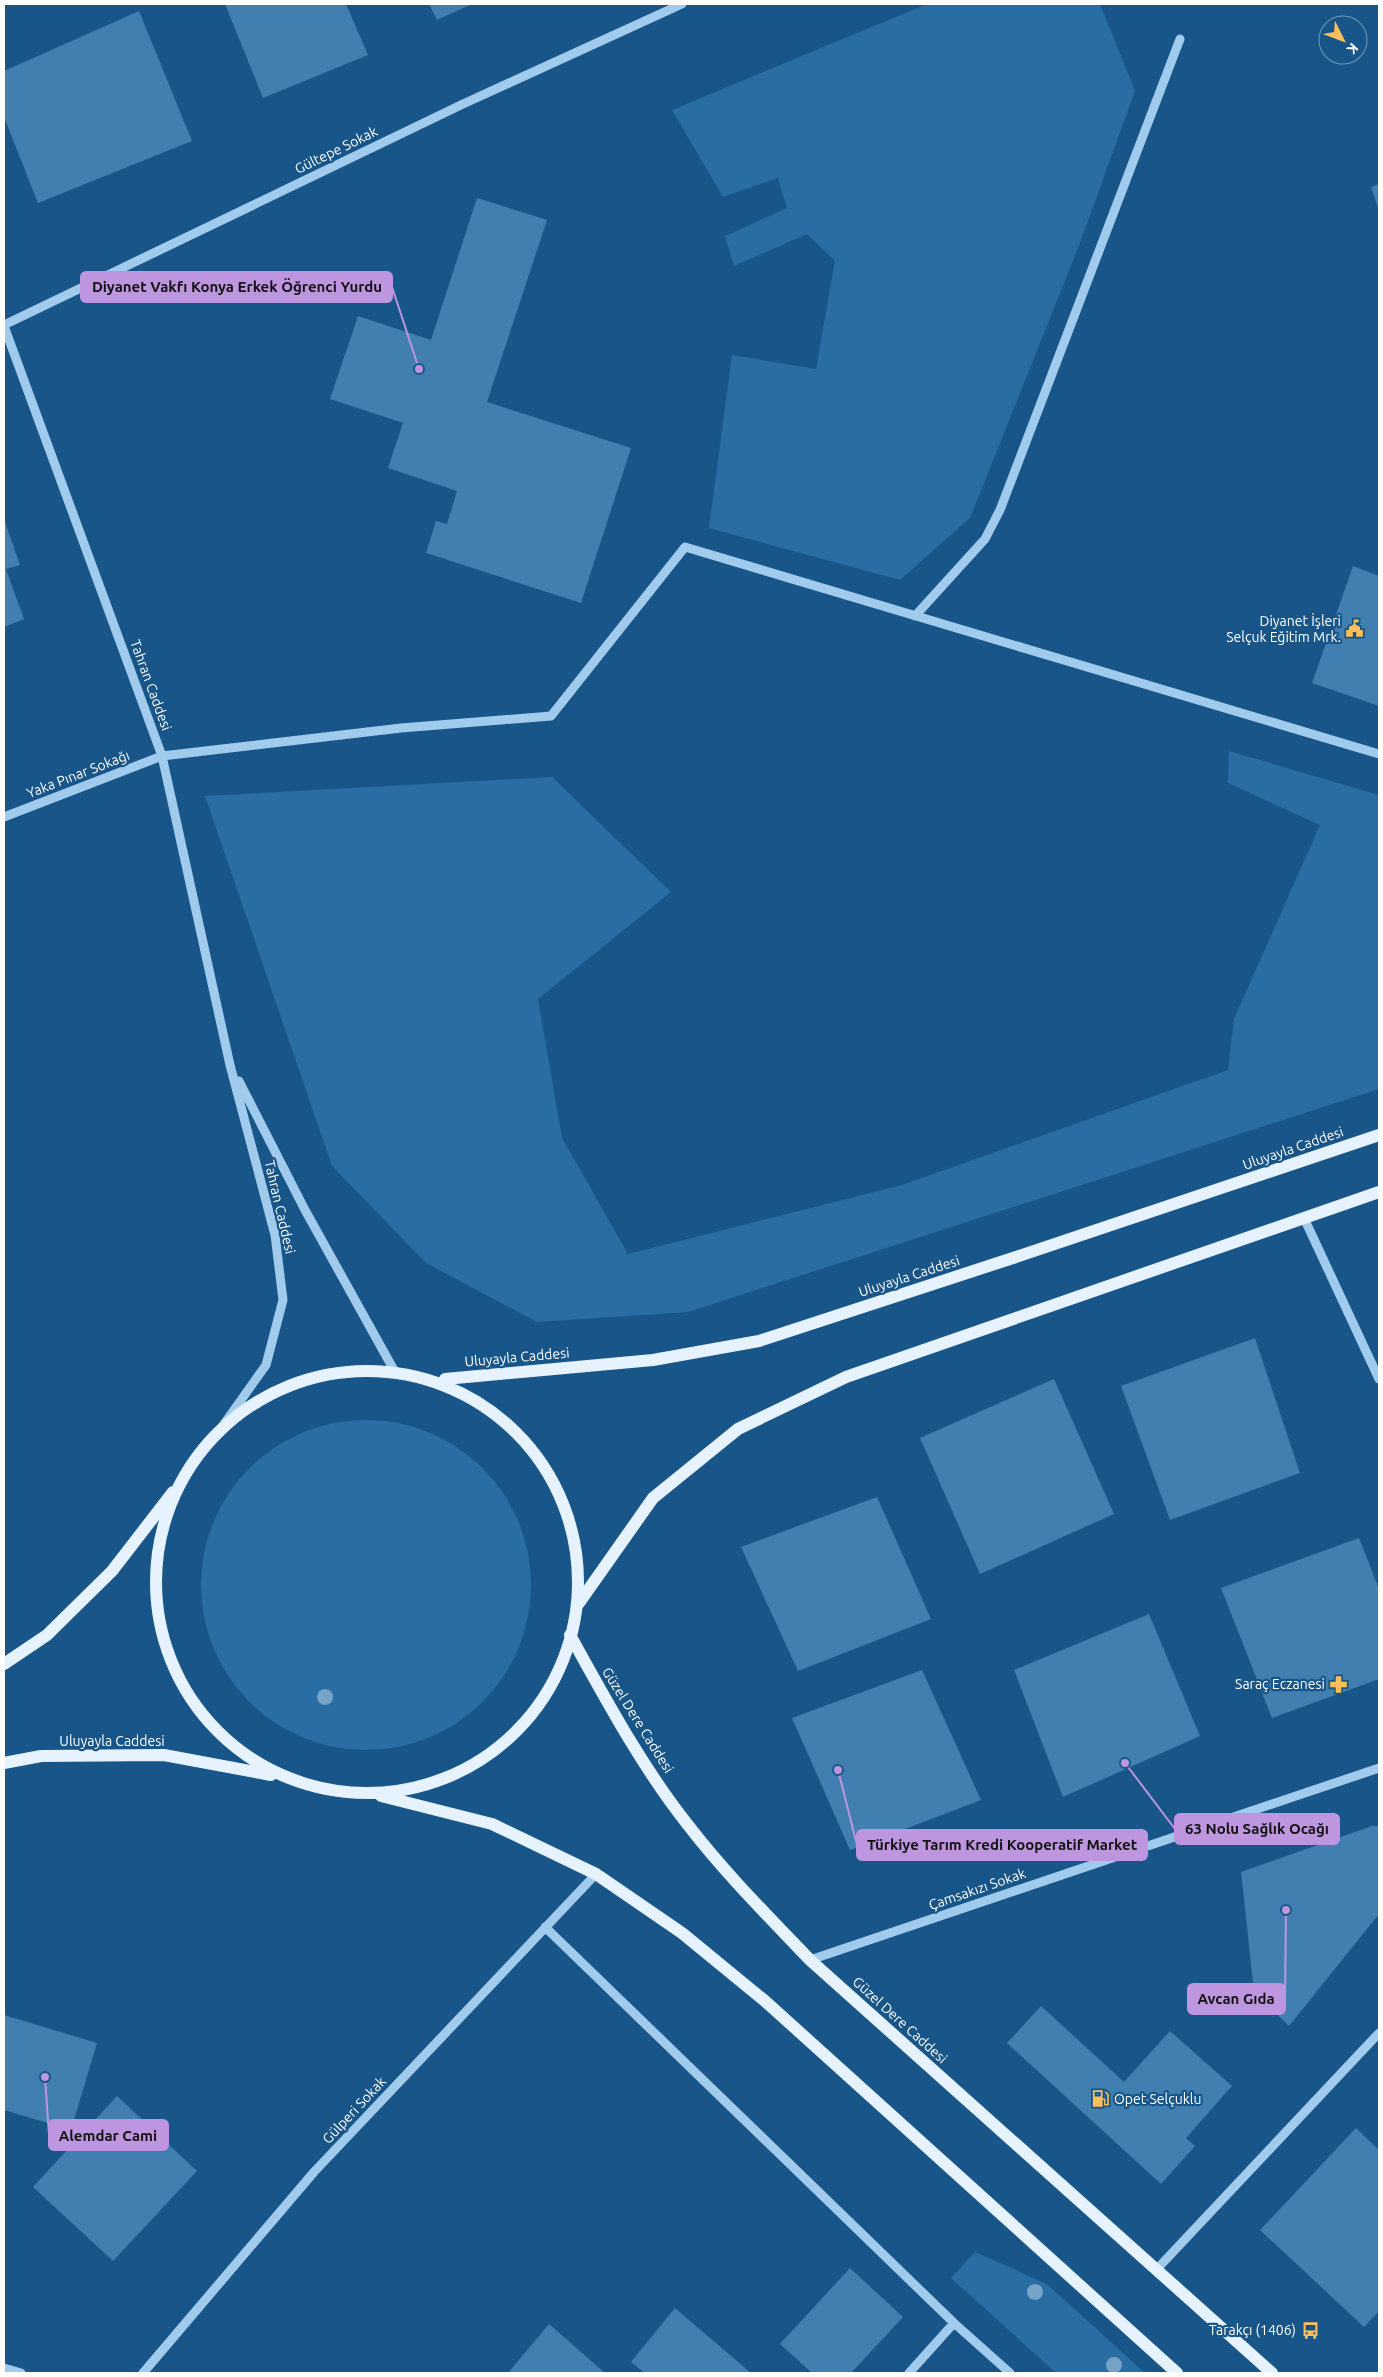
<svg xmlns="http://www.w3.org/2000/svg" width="1383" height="2377" viewBox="0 0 1383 2377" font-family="Ubuntu,sans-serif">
	<rect width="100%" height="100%" fill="#185588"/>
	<!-- green -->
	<path fill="#286ea5" d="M927,4h173l35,87 -55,152 -110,275 -70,62 -191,-52 23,-173 84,14 19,-108 -28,-27 -73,32 -9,-30 62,-28 -9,-30 -55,19 -51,-87z
		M1229,751l150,44v294l-691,223 -151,10 -111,-59 -94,-97 -127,-370 347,-19 119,115 -133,107 24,139 66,116 274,-69 326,-115 6,-51 86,-194 -92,-42z
		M201 1585a165 165 0 1 1 330 0a165 165 0 1 1-330 0Z
		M975,2252l72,32 98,89h-89l-105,-95z"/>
	<!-- building -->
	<path fill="#417fb1" d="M225,4h121l22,51 -105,43z
		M429,4h43l-35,16z
		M139,11l53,130 -154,62 -34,-86v-46z
		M1379,184v27l-8,-24z
		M477,198l70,22 -60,182 144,46 -50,155 -155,-50 10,-32 11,3 10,-33 -69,-23 15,-45 -73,-24 28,-83 73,24z
		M4,519l16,46 -14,4 18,50 -20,8z
		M1353,566l26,10v130l-67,-23z
		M1255,1338l45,135 -130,47 -49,-134z
		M1054,1379l60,135 -134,60 -60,-136z
		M877,1497l54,122 -133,52 -57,-124z
		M1359,1538l20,51v90l-107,39 -51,-130z
		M1149,1614l51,122 -137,61 -49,-127z
		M922,1670l59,130 -131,50 -58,-132z
		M1372,1826h7v88l-90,112 -35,-34 -13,-120z
		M1041,2006l83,76 46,-51 62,55 -46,52 9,8 -34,38 -154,-141z
		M4,2015l93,28 -26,87 -67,-20z
		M117,2096l80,75 -84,90 -80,-74z
		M1356,2128l23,22v161l-15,16 -104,-97z
		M850,2268l53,49 -52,56h-39l-32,-29z
		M675,2308l76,65h-106l-14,-11z
		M549,2324l56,49h-97z"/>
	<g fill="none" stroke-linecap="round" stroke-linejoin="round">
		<!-- minor -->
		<path stroke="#a0cbed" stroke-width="9" d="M4,325l459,-221 219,-100
			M4,326l158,430 68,309 45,170 8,65 -17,65 -47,66
			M915,616l70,-77 15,-29 180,-471
			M4,817l158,-61 239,-28 150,-12 134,-169 694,207
			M239,1081l66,129 90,162
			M1304,1218l75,161
			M545,1927l409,396 56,50
			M810,1960l569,-192
			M1157,2269l222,-236
			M4,2368l17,5
			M143,2373l171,-201 282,-298
			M909,2373l45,-50"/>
		<!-- major -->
		<path stroke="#e6f3ff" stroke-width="12" d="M156 1582a211 211 0 1 1 422 0a211 211 0 1 1-422 0Z
			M445,1379l208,-19 106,-19 254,-83 366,-123
			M579,1603l74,-105 85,-69 108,-52 533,-185
			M570,1635c36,65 72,132 118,190 37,48 80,91 122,135l462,413
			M4,1664l43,-29 65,-64 61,-79
			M4,1763l37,-7 123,-1 107,20
			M381,1796l111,28 104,50 86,59 83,68 412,372"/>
	</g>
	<!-- trees -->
	<g fill="#77a3c7">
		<circle cx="325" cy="1697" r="8"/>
		<circle cx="1035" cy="2292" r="8"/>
		<circle cx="1114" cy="2365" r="8"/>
	</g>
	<!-- icons -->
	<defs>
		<symbol id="civic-bare" viewBox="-9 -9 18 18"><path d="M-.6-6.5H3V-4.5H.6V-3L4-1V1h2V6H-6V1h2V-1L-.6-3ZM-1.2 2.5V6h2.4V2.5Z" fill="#ffbe5c" stroke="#185588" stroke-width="2.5" paint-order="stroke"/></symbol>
		<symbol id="pharmacy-bare" viewBox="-9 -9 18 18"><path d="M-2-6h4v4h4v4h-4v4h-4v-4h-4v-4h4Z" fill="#ffbe5c" stroke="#185588" stroke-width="2.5" paint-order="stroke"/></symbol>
		<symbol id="fuel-bare" viewBox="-9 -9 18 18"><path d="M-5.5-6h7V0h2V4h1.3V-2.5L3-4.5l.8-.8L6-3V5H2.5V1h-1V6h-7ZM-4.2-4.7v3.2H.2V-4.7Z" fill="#ffbe5c" stroke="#185588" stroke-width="2.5" paint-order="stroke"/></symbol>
		<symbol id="bus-bare" viewBox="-9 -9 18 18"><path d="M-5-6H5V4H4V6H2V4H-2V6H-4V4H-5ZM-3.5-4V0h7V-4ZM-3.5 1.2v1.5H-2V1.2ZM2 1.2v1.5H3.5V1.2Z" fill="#ffbe5c" stroke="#185588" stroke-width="2.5" paint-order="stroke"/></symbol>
	</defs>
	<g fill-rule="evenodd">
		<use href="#civic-bare" x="1342" y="616" width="25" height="25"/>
		<use href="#pharmacy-bare" x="1326" y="1672" width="25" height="25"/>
		<use href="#fuel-bare" x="1088" y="2086" width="25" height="25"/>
		<use href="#bus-bare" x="1298" y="2318" width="25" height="25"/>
	</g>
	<g text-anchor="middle" stroke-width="4.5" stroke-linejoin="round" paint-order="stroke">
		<!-- street labels -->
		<g font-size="14" fill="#fff" stroke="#185588">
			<text transform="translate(336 150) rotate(-26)" y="5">Gültepe Sokak</text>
			<text transform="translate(151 685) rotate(70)" y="5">Tahran Caddesi</text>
			<text transform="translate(78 774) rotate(-21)" y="5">Yaka Pınar Sokağı</text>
			<text transform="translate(1293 1148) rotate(-19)" y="5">Uluyayla Caddesi</text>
			<text transform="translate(280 1207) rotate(77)" y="5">Tahran Caddesi</text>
			<text transform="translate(909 1276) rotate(-18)" y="5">Uluyayla Caddesi</text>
			<text transform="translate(517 1357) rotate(-5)" y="5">Uluyayla Caddesi</text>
			<text transform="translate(638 1720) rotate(58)" y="5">Güzel Dere Caddesi</text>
			<text x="112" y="1746">Uluyayla Caddesi</text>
			<text transform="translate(977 1889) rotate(-19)" y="5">Çamsakızı Sokak</text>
			<text transform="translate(900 2020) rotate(42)" y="5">Güzel Dere Caddesi</text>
			<text transform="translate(354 2110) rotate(-47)" y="5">Gülperi Sokak</text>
		</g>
		<!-- poi labels -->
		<g font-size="14" fill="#fff" stroke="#185588" text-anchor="end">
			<text x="1341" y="626">Diyanet İşleri<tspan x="1341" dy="16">Selçuk Eğitim Mrk.</tspan></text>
			<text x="1325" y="1689">Saraç Eczanesi</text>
			<text x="1114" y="2104" text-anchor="start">Opet Selçuklu</text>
			<text x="1296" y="2335">Tarakçı (1406)</text>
		</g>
	</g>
	<!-- callouts -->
	<path fill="none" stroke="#bd96df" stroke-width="2" d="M419 369L392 287M1125 1763L1175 1829M838 1770L857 1845M1286 1910L1285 1999M45 2077L49 2135"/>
	<g fill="#bd96df" stroke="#185588" stroke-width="2">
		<circle cx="419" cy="369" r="5"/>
		<circle cx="1125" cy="1763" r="5"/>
		<circle cx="838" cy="1770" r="5"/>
		<circle cx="1286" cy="1910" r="5"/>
		<circle cx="45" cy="2077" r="5"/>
	</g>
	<g fill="#bd96df" stroke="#bd96df" stroke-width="2">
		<rect x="81" y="272" width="311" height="30" rx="5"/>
		<rect x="1175" y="1814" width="164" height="30" rx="5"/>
		<rect x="857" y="1830" width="290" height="30" rx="5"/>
		<rect x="1188" y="1984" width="97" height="30" rx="5"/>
		<rect x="49" y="2120" width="119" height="30" rx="5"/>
	</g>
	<g font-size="15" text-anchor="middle" font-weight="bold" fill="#111">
		<text x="237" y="292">Diyanet Vakfı Konya Erkek Öğrenci Yurdu</text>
		<text x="1257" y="1834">63 Nolu Sağlık Ocağı</text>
		<text x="1002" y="1850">Türkiye Tarım Kredi Kooperatif Market</text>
		<text x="1236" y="2004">Avcan Gıda</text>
		<text x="108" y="2141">Alemdar Cami</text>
	</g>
	<!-- border -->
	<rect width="1383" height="2377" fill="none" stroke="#ffffff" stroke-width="10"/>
	<!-- north arrow -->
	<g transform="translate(1343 40) rotate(132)"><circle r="24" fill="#185588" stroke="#7499b8"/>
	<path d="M0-4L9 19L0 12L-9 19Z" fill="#ffbe5c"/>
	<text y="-8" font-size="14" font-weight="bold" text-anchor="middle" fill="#ffffff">K</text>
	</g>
</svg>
